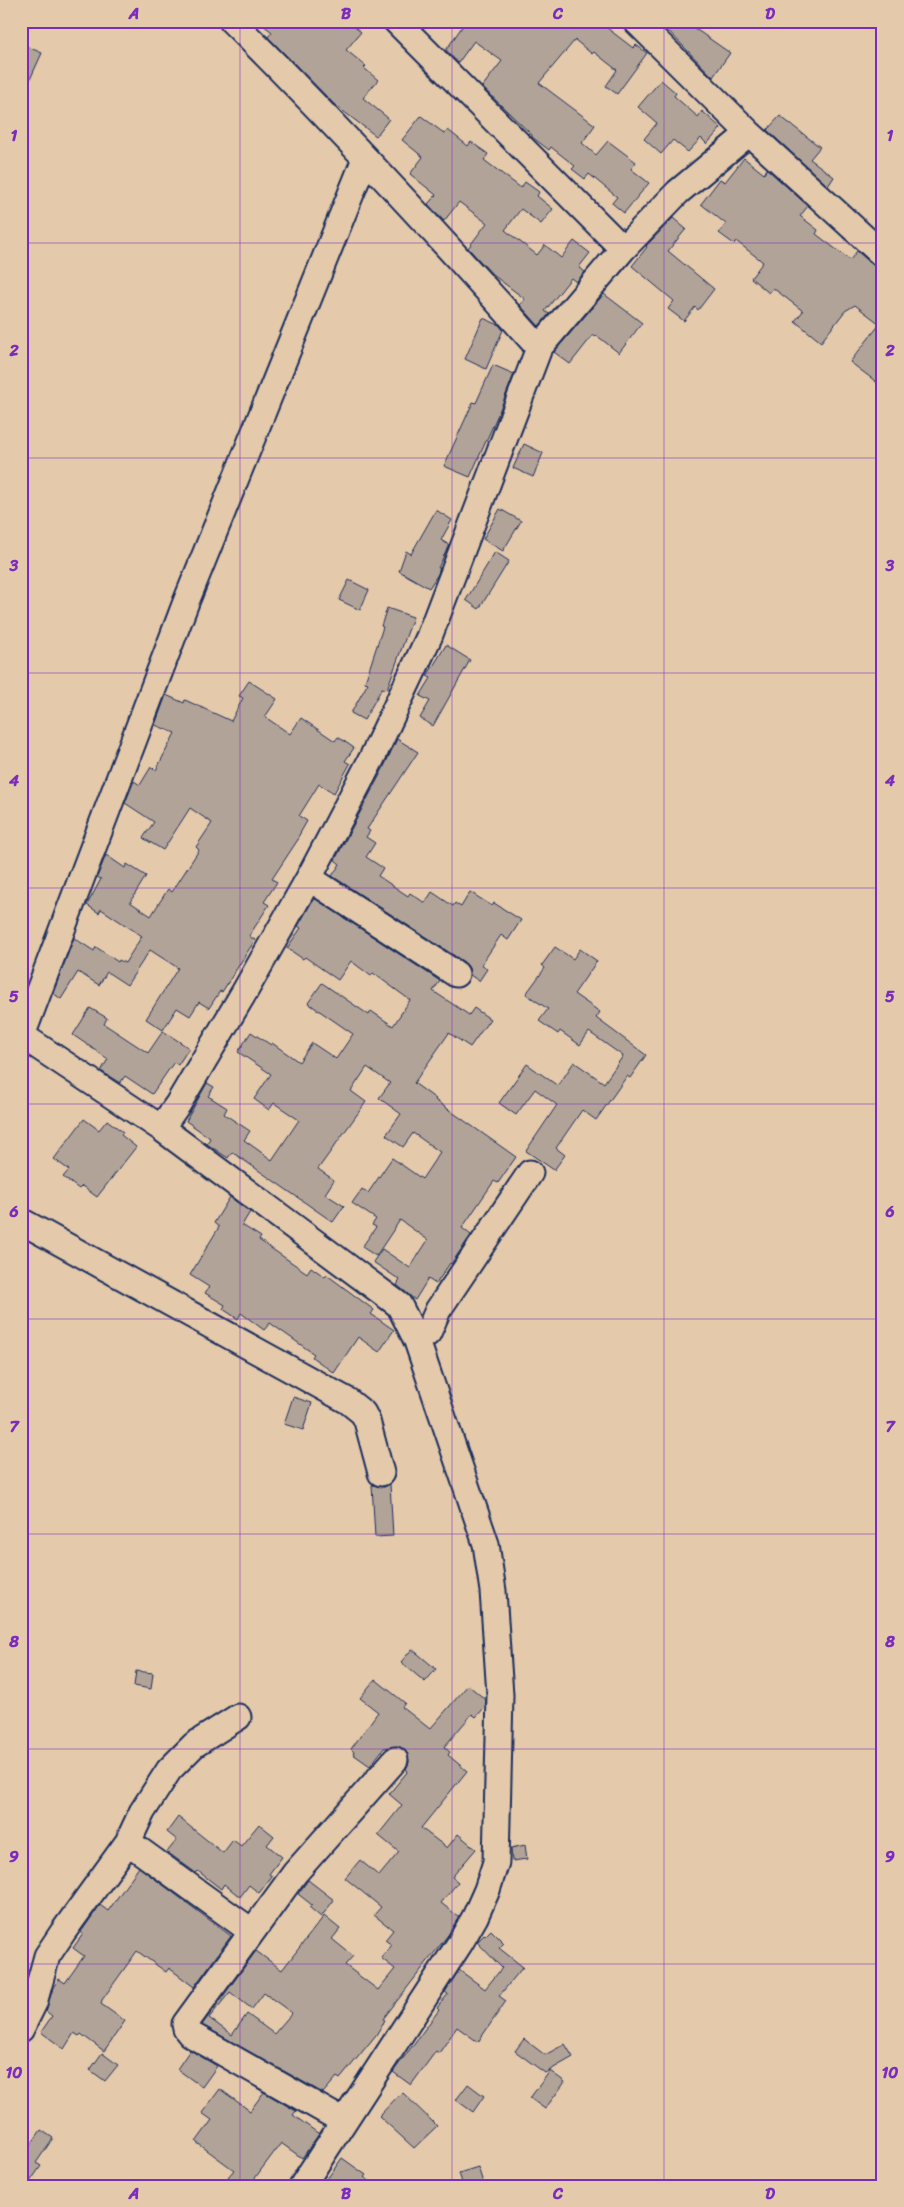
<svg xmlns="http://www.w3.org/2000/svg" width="904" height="2207" viewBox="0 0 904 2207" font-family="Sriracha,sans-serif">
	<rect width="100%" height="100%" fill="#e4c9ab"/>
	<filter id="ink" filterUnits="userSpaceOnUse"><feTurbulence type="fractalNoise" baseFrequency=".02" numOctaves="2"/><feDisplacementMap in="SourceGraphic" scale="10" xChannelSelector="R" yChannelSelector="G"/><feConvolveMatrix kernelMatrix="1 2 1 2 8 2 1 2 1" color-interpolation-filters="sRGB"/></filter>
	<g filter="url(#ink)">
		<!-- building -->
		<path fill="#b2a398" stroke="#1b2f5e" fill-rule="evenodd" d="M258,21h89l14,11 -15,18 20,16 -2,2 14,12 -15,18 26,21 -13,17 -41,-31 -67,-68 4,-5z
			M466,21h132l35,27 3,-3 11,8 -30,41 -11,-8 11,-16 -23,-18 -2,2 -17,-14 -36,43 56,42 -13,18 14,12 12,-14 28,21 -5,7 18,14 -25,30 -12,-10 5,-6 -28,-23 -4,5 -13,-10 3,-3 -24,-19 -2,3 -17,-13v-2l-50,-48 20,-26 -28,-20 -16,22 -12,-13z
			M659,21h25l46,32 -17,24z
			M21,44l21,9 -21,46z
			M661,80l15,13 -2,3 24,21 4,-6 19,17 -14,16 -6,-6 -13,14 -15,-12 -12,14 -17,-15 13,-16 -19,-16z
			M421,116l24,18 3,-4 20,16 3,-4 17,12 -4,6 37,28 4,-6 14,10 -2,4 16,13 -12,15 -20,-15 -16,21 32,25 8,-10 16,13 13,-17 16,12 -11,14 6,5 -9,10 -5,-4 -26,33 4,3 -10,12 -19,-21 5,-6 -32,-24 -25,-27 19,-25 -28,-21 -15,19 -16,-17 8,-9 -26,-21 13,-17 -21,-17z
			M780,116l40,31 -10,12 24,18 -6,9 -61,-56z
			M744,158l20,16 3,-5 41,37 -8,10 18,14 -2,4 34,26 7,-9 17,15 9,3v118l-33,-25 30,-38 -25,-19 -10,6 -24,31 -26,-21 8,-10 -30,-23 -4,5 -18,-15 12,-16 -27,-21 -2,3 -15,-11 7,-9 -25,-20 19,-25 5,3z
			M673,218l13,11 -18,22 46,38 -16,21 -3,-3 -11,14 -16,-12 6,-8 -42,-35 15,-19 -1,-1z
			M883,219v16l-8,-7z
			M604,294l38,29 -23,30 -23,-18 -1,2 -2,-2 -23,29 -16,-12z
			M483,318l16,7 4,5 -17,39 -21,-10z
			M493,365l21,9 -15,38 -29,65 -26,-11 29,-64 3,1z
			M524,444l19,9 -10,24 -20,-9z
			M500,509l21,12 -18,30 -20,-12z
			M436,510l16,10 -11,20 8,5 -11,23h2l-2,6 -9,14 -30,-17 7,-20 5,3z
			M495,552l14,9 -30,48 -13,-9z
			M349,580l20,10 -9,20 -21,-10z
			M387,608l26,9 -26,72 -5,-1 -18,32 -13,-7 17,-30 -3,-1 18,-55 -2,-1z
			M446,645l24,15 -37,66 -13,-8 10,-17 -10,-5 11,-18 -4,-2z
			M249,681l28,18 -12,18 25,17 11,-16 34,23 3,-4 16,11 -9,13 5,3 -16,29 -15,-9 -20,32 8,5 -9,16 1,1 -27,41 5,3 -13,20 5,3 -20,31 6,4 -33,52 -2,-1 -11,17 -10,-6 -9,14 -13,-8 -14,22 -17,-11 32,-51 -28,-18 -23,35 -20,-13 -8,13 -21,-13 -17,27 -8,-6 21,-55 20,13 2,-4 22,15 1,-2 6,3 17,-27 -41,-27 -2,4 -12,-8 14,-26 -4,-2 9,-22 19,13 2,-4 19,12 -16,26 21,14 17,-27 4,3 27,-42 -3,-3 16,-24 -22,-15 -27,42 -20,-12 11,-16 -29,-19 9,-22 6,4 11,-18 5,3 19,-37 -20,-8 11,-30 18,8 1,-3 46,21 12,-23 -4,-2z
			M397,739l21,13 -51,77 3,2 -4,6 9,6 -9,14 17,11 -5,8 30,20 2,-3 15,10 7,-11 21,14 2,-3 6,4 9,-15 22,14 2,-3 27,17 -13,20 -7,-5 -20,30 6,4 -8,12 -9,-6 -1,-7 -5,-6 -132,-86 8,-12 -5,-4 48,-91z
			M314,898l126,83 -7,10 36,24 5,-7 16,11 -20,28 -21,-14 -35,50 22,16 -1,1 81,57 -18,26 -4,-2 -32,47 9,7 -20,29 -1,-1 -14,21 -8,-5 -13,21 -18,-15 3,-5 -27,-18 9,-13 28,19 18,-28 -28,-20 -24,36 -14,-9 14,-20 -4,-2 4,-6 -24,-16 10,-14 6,4 24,-35 30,21 18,-27 -27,-19 -10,14 -17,-12 15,-21 -22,-16 11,-15 -23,-16 -16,24 15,11 -48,67 16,11 -9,14 19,12 -11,16 -101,-70 -4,6 -21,-14 3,-6 -24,-17 21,-38 7,4 -6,9 19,12 -3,6 26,17 -6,9 28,20 27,-40 -25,-17 -5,7 -15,-11 17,-25 -33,-22 13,-20 20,13 1,-2 27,19 13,-19 24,16 17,-25 -45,-31 14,-20 47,32 2,-4 22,15 17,-26 -37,-27 -2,3 -20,-15 -13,19 -33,-23 -2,2 -16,-11 14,-20 -3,-2z
			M555,947l18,12 7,-10 17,12 -23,33 26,18 -4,6 50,37 -16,23 -3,-2 -31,44 -14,-10 -26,38 9,7 -11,15 -28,-19 31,-46 -22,-16 -19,26 -17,-12 28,-39 31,22 16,-24 30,21 19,-27 -34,-24 -9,13 -20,-14 -2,3 -19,-13 9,-12 -22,-15 19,-26 -3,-3z
			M90,1008l17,10 -3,6 44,29 15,-22 26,17 -11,17 -4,-3 -22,32 -27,-18 -5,7 -19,-12 7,-12 -35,-24z
			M84,1119l15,11 8,-10 16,12 -2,3 15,12 -39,50 -15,-11 -3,3 -16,-12 6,-7 -15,-11z
			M230,1197l20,15 -8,13 19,12 -2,3 48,33 4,-6 14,10 2,-2 47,35 -3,4 23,16 -15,22 -21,-15 -24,36 -22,-16 2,-3 -44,-31 -6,7 -23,-17 -3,6 -15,-10 2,-4 -20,-12 4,-6 -19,-12 29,-48 -5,-4z
			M293,1397l19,6 -9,27 -19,-6z
			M390,1484l3,52 -18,1 -3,-52 12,2z
			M412,1649l24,20 -11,13 -24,-20z
			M136,1671l17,2 -2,16 -17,-3z
			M375,1679l30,24 -3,4 28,22 38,-44 18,15 -1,7 -9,10 -4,-3 -28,33 6,5 -2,3 19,16 -46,57 26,20 11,-14 18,15 -24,28 6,5 -17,21 18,14 -11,18 -65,84 2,1 -9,15 -36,44 -3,-2 -14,16 -121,-68 54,-74 26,19 42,-54 16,13 -8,10 21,17 -8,9 33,25 17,-21 -14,-11 11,-13 -7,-5 8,-10 -19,-15 7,-8 -36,-29 15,-18 19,16 20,-24 -21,-17 24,-30 -13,-11 19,-23 -2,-2 3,-7 -1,-7 -3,-5 -7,-4 -14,2 -14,18 -17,-12 1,-2 -3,-3 27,-37 -18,-14zM230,1992l22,17 12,-16 28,20 -18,21 -27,-20 -15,21 -23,-17z
			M178,1817l45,36 10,-13 8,6 18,-22 15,12 -7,9 15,12 -13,17 3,2 -13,17 -10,-8 -9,12 -16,-13 -3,5 -23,-18 -2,2 -29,-21 10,-12 -10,-8z
			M525,1845l2,14 -15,2 -1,-13z
			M139,1867l92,69 -37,51 -25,-19 -3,4 -29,-21 -35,49 -1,4 24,17 -21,30 -23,-17 -2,2 -5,-3 -10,16 -23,-17 11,-16 -6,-5 7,-23 6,-9 6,4 19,-27 -11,-8 10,-14 -2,-2 19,-27 8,6z
			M308,1880l26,20 -13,17 -12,-10 3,-2 -14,-11z
			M491,1930l13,13 -5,5 24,19 -24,29 7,5 -28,41 -21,-15 -18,26 -3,-2 -25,34 -18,-13 46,-62 -2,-2 11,-14 -3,-2 14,-22 26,19 17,-21 -25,-26 7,-7 1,1z
			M524,2039l21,16 20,-11 8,13 -28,16 -30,-22z
			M190,2050l27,16 -15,21 -25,-18z
			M102,2053l16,12 -13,16 -15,-11z
			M550,2071l15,11 -20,27 -15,-11z
			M468,2084l16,12 -11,16 -17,-12z
			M220,2089l30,22 14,-19 32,19 -3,4 26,19 -17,24 -21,-15 -32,43h-9l-12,-9 6,-7 -38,-28 16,-22 -10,-7z
			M402,2092l35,34 -23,22 -35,-32z
			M41,2130l12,8 -17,25 5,3 -14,20h-6v-42l7,5z
			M342,2158l24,17 -2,2 12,9h-54z
			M478,2167l6,19h-21l-4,-13z"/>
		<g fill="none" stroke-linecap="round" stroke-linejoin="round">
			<defs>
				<path id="minor" d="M232,21c106,105 207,215 307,327
					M396,21l227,228 55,-57 71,-59
					M636,21l113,112 134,122
					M309,878l147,96
					M21,1035l140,93 238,177 18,36 69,203 7,47 7,104 -4,167 -9,28 -12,27 -15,26 -158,243
					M21,1038l165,-436 179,-443
					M161,1128l17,-24 67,-113 64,-113 63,-120 57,-121 110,-289 84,-99
					M21,1221l327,180 15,12 4,8 14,52
					M417,1341l11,-8 10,-23 92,-137
					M128,1842l123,89
					M21,2029l13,-26 13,-47 16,-24 65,-90 14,-30 27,-42 25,-25 44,-28
					M343,2121l-153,-87 -4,-5 -1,-5 110,-151 100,-113"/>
			</defs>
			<!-- minor casing -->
			<use href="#minor" stroke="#1b2f5e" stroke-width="29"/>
			<!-- minor -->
			<use href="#minor" stroke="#e4c9ab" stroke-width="25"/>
		</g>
	</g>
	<!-- grid -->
	<path fill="none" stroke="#7b2cbf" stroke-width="1" stroke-opacity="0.55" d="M240,21v2165M452,21v2165M664,21v2165M21,243h862M21,458h862M21,673h862M21,888h862M21,1104h862M21,1319h862M21,1534h862M21,1749h862M21,1964h862"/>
	<!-- margin -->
	<rect width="904" height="2207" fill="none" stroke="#e4c9ab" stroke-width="55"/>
	<rect x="28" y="28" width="848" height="2152" fill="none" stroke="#7b2cbf" stroke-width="2"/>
	<g font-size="16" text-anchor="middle" font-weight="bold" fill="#7b2cbf">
		<text x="134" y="19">A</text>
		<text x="346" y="19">B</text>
		<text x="558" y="19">C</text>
		<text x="770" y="19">D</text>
		<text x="14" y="141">1</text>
		<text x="890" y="141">1</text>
		<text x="14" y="356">2</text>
		<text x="890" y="356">2</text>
		<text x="14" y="571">3</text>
		<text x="890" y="571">3</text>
		<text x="14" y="786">4</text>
		<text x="890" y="786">4</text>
		<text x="14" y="1002">5</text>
		<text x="890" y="1002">5</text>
		<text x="14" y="1217">6</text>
		<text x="890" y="1217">6</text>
		<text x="14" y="1432">7</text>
		<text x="890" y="1432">7</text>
		<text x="14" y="1647">8</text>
		<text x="890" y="1647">8</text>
		<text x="14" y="1862">9</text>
		<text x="890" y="1862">9</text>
		<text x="14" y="2078">10</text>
		<text x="890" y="2078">10</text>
		<text x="134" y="2199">A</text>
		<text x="346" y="2199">B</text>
		<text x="558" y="2199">C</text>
		<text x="770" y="2199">D</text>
	</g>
</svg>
